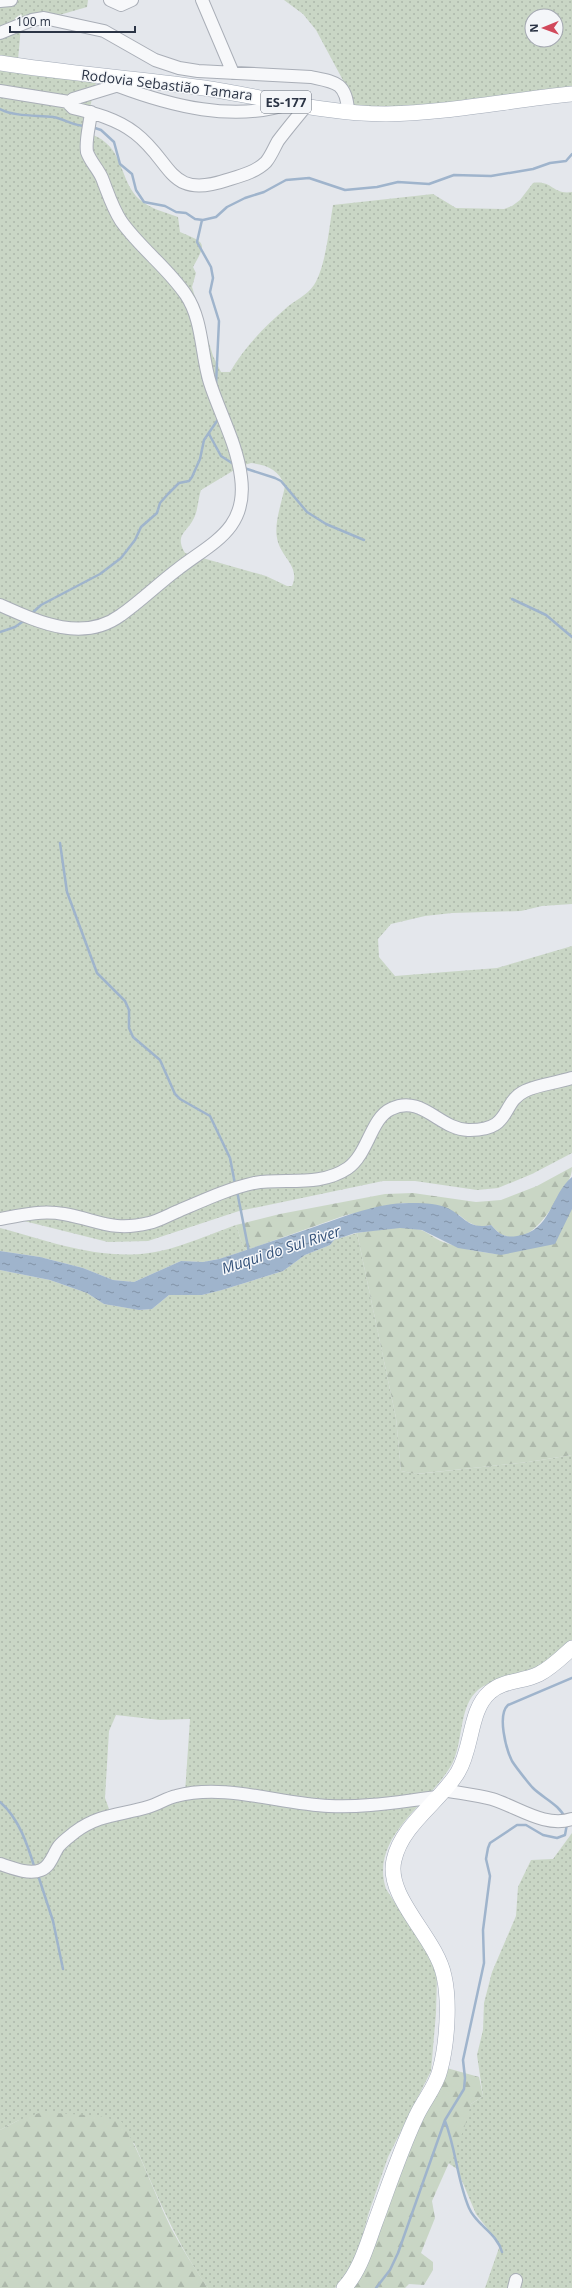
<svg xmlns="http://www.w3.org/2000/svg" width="572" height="2288" viewBox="0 0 572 2288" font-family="'Open Sans',sans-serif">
	<defs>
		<pattern id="green-dots" width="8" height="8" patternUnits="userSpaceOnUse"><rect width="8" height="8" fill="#c9d6c5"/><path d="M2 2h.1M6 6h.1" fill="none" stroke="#adb8ab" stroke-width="1.8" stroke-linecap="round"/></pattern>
		<pattern id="forest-firs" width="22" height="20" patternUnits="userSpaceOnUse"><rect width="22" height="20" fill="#c9d6c5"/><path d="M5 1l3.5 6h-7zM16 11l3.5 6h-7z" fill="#adb8ab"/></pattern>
		<pattern id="water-ripples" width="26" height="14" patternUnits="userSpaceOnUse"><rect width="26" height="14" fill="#9fb4cc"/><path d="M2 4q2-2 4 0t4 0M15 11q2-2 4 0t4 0" fill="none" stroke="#8293a7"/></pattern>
	</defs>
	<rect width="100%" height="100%" fill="#e4e7ec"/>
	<!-- green -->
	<path fill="url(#green-dots)" fill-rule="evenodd" d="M0,0h88l-1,7 -66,19 -3,34 -18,-2z
		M284,0h288v89l-135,19 -91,-2 -1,-22 -29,-54 -13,-16zM532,16h24v24h-24z
		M0,70l96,12 -9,38v12c6,3 14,6 19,11 17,14 16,40 33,56 11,10 26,13 39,18l2,15c26,11 27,10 13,35l3,6 -4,14 21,69 8,16h9c14,-24 33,-44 54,-62 9,-9 23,-14 30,-25 12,-19 15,-57 19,-80l100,-11 23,14 48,1 8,-3 8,-6 13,-17c20,-3 19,12 39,9v712l-30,2 -21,5 -69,2 -27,3 -34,8 -13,15 1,18 16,19 102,-8 75,-22v207l-40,21 -34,14 -21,2 -62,-9h-32l-144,30 -91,30 -40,1 -108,-27zM251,463c17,2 28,7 34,23 -3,16 -11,36 -8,52 3,19 24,28 15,48h-5l-21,-10 -81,-23c-11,-19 2,-20 9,-35 4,-8 4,-19 7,-28l40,-24z
		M236,1225l7,21 4,4 -28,9 -16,3 -22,-1 -47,21 -21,-2 -30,-12 -43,-11 -40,-6v-23c49,13 98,32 149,25 26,-3 61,-19 87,-28z
		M357,1233l39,185 5,53 16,3 111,-12 44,-7v185c-14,11 -29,25 -45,32 -17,8 -39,6 -52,21 -16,17 -12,50 -23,71 -22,40 -83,72 -66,125l47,71 4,15 -1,38 -5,58 -43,86 -19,55 -15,55 -19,21h-127c-32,-45 -52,-95 -74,-145l-115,-23 -19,10v-860l50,10 37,13 17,11 36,6 12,-1 17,-14h33l20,-5 61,-19 22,-16 25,-10 4,-5zM116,1715l44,5 30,-1 -5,74 -67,21 -9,-5 -4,-11 4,-67z
		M572,1833v455h-87l15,-43 -24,-31 -19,-45 -9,-6 23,-59 12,-8 -6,-41 6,-25 1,-27 8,-31 24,-56 2,-29 13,-27 22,-1z"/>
	<!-- forest -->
	<path fill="url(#forest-firs)" d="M572,1167c0,12 -6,16 -12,27 -14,25 -41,64 -69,31l-12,2 -11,-5 -9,-7 -48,-12h-8l-57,12 -99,35 -4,-4 -7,-21 44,-11 105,-20 28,-1 63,9 25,-2 36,-14z
		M572,1209v246l-44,7 -112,12 -15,-3 -5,-53 -39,-185c20,-3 45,-9 64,-3 8,3 14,9 22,12 18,6 38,11 57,12z
		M443,2067l36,10 4,19 -12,8 -7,25 -32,72 3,17 -14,35 12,9v8l-9,15 -15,-1 -4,4h-55l21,-44z
		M42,2112l57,4 23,6c20,34 32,71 49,106 11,21 24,41 37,60h-208v-158l19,-10z"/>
	<!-- water -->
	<path fill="url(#water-ripples)" d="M572,1177v32l-17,35 -54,11 -43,-7 -36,-18 -22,-2 -45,5 -21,7 -4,5 -25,10 -22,16 -61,19 -20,5h-33l-17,14 -13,1 -35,-6 -17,-11 -37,-13 -50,-10v-19l40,6 43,11 30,12 21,2 47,-21 22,1 16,-3c33,-11 66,-22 98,-33 29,-10 60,-23 92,-23 12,0 25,0 36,4 20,8 21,23 46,18 8,9 13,13 26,11 35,-5 33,-41 55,-59z"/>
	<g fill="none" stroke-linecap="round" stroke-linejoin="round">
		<!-- stream -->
		<path stroke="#9fb4cc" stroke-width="2.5" d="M0,109c16,8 36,6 53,8 12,2 20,9 33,9
			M92,127l9,3 13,12 6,22 12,10 4,16 8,12 21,4 11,6 10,1 9,6 8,1 13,-3 11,-10 18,-9 19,-6 22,-12 23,-2 36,12 32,-3 21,-5 31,2 25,-9 37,1 42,-7 17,-6 16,-2 6,-7
			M202,220l-5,22 14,25 2,11 -3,14 9,29 -3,63
			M209,434l12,22 14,9
			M244,468l31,10 6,3 26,31 19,12 38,16
			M512,599l34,16 26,22
			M31,614l10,-9 59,-31 21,-16 14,-18 6,-13 16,-14 3,-10 8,-9 11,-11 10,-2 3,-4 8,-18 4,-19 15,-22
			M0,632l15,-5 10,-7
			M60,843l7,49 30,81 28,28 4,9v18l4,9 27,23 15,34 5,5 30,17 20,42 5,26
			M237,1191l12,61
			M0,1802c19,16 28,44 35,67
			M565,1818c-5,-13 -22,-20 -32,-30 -4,-4 -18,-22 -21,-27 -6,-12 -15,-46 -4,-56l64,-27
			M38,1875l15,46 10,48
			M445,2121c11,28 12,59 24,87 7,17 28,25 33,44
			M376,2288l14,-18 8,-17 47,-133 19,-31 1,-11 -2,-18 21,-97 -1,-33 7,-54 -4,-17 2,-11 2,-5 27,-18h9l17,10 14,3 8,-3 2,-11"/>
		<defs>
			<path id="minor" d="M110,0l11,5 11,-5
				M202,0l31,73
				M0,1l11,-1
				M0,33l32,-13 12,-2 60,13 51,29 24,8 19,3 113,6c24,5 35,5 37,33
				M135,80l-62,19 -4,5 4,4c21,5 44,11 62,25 38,29 33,67 92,47 13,-4 29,-8 39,-18 5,-6 8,-14 12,-21 9,-12 19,-24 29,-36
				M118,86c53,20 115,36 170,18
				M0,91l69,11
				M0,605c38,17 83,38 121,10 20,-14 37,-31 57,-46 35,-27 70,-40 63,-92 -4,-33 -21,-63 -31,-94 -9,-28 -7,-63 -24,-88 -18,-27 -46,-47 -65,-74 -9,-14 -13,-28 -19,-43 -4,-9 -12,-17 -15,-26 -2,-12 3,-28 4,-40
				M0,1219c21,-4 42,-9 64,-5 34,6 48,18 85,9 9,-2 18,-7 27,-11 26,-11 51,-23 78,-29 32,-5 66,4 94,-15 20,-14 23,-50 43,-59 31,-15 48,20 77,21 45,1 32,-27 57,-39 14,-7 32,-8 47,-13
				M443,1790c16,3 34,5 49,9 26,8 53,29 80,20
				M0,1864c12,4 29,11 41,6 10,-4 12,-16 18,-24 4,-5 11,-10 16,-14 24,-18 46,-17 73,-25 10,-3 19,-9 28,-11 49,-13 104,8 153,10 37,2 73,-5 109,-9
				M514,2288l2,-8"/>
			<path id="major" d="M0,63c68,11 136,15 204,25 59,9 122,26 182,26 62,-1 124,-14 186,-20
				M344,2288c16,-17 23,-43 31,-65 13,-35 25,-72 41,-106 7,-16 20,-30 24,-47 7,-26 10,-68 4,-94 -8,-39 -59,-79 -50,-116 8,-36 46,-58 64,-88 15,-25 11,-62 32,-80 13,-12 33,-10 49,-18 12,-6 23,-17 33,-26"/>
		</defs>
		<!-- minor casing -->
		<use href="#minor" stroke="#a9aeb7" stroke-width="14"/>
		<!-- major casing -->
		<use href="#major" stroke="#a3abb8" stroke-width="16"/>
		<!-- minor -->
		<use href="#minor" stroke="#f7f8fa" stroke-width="12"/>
		<!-- major -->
		<use href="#major" stroke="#fff" stroke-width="15"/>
	</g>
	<g text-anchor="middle" stroke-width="3" stroke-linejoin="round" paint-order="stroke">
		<!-- shield labels -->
		<rect fill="#f4f6f9" stroke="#676e7b" stroke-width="1" x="261" y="91" width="50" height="22" rx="3"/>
		<g font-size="13" font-weight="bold" fill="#2b3445">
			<text x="286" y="107">ES-177</text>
		</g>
		<!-- street labels -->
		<g font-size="14" fill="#2b3445" stroke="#f4f6f9">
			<text transform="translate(167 85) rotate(7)" y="5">Rodovia Sebastião Tamara</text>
		</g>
		<!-- water labels -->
		<g font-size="15" font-style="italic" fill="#34527a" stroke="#f4f6f9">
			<text transform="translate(281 1250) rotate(-18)" y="5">Muqui do Sul River</text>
		</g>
	</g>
	<!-- north arrow -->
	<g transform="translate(544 28) rotate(269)"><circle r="19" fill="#f4f6f9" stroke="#a4a8b1"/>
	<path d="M0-3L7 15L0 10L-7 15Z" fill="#d1495b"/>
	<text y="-6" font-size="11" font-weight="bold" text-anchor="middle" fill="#2b3445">N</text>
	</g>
	<!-- scale -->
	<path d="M10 26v6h125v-6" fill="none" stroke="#2b3445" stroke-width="2"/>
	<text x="16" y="26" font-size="12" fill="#2b3445" stroke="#f4f6f9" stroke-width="3" paint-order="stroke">100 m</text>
</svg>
